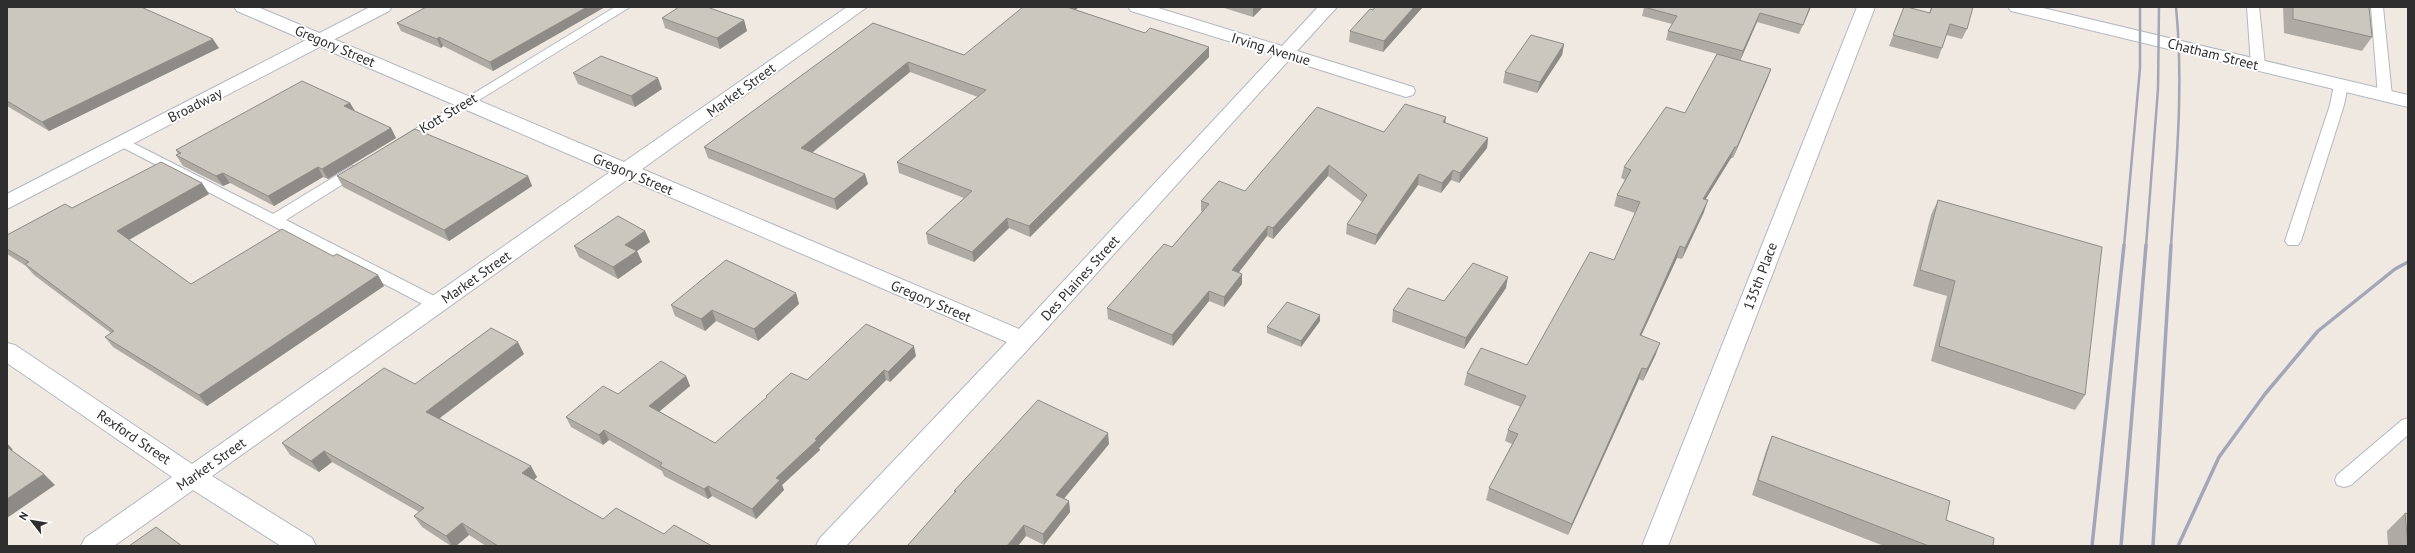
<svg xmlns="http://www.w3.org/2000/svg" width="2415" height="553" viewBox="0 0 2415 553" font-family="'PT Sans',sans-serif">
	<rect width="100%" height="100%" fill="#efe9e1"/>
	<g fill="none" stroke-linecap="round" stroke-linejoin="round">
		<defs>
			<path id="lane" d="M615,7h15l-224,138 -5,1 -7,-4z
				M2247,7h12l6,58 -7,4 -7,-4z
				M2371,7h12l9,89 -7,4 -7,-4z
				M2341,81l7,4 -4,20 -43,136 -3,4h-10l-3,-4 45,-136 4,-20z
				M123,138l150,76 79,-48h10l2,3 -2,3 -76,48 158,81 2,4 -2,4h-12l-314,-164 -2,-3z
				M2408,418v17l-57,50 -7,2 -7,-2 -2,-5 2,-5 65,-55z"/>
			<path id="street" d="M234,7h24l366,155 223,-155h20l-225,162 377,160 255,-274 -143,-44 -3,-4h27l127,39 36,-39h19l-40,44 116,36 2,4 -2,4 -7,2 -117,-37 -258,286 -185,200h-30l4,-8 187,-196 -379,-163 -416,297 100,62 4,8h-35l-88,-56 -79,56h-33l4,-8 87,-61 -165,-114v-20l8,2 177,119 418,-292 -373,-161z
				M1857,7h18l-207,539h-26z
				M2008,7h31l369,88v12l-397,-96z"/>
			<path id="secondary" d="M370,7h22l-3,4 -382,198v-15z"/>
		</defs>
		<!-- lane casing -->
		<use href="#lane" stroke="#b4b7c1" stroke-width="2"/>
		<!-- street casing -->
		<use href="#street" stroke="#b4b7c1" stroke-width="2"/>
		<!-- secondary casing -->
		<use href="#secondary" stroke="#b4b7c1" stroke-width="2"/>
		<!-- lane -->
		<use href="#lane" fill="#fff" fill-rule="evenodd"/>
		<!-- street -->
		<use href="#street" fill="#fff" fill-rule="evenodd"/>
		<!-- secondary -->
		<use href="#secondary" fill="#fff" fill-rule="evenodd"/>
		<!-- rail-far1 -->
		<path stroke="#a3a6b8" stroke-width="2.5" d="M2124,246l16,-178v-61
			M2146,246l12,-157 1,-82
			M2171,246c5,-80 13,-159 5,-239"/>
		<!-- rail -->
		<path stroke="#a3a6b8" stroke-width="3.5" d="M2092,546l32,-301
			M2121,546l25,-301
			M2153,546l18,-301
			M2178,546l41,-89 46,-63 53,-63 77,-62 13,-7"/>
	</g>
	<!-- wall -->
	<path fill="#afaba4" d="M7,7l212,41 -170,83 -42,-25z
		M605,7l-112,64 -50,-25 -2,2 -40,-17 -4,-8z
		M1221,7h42l-10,10z
		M1375,7h47v1l-39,44 -34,-10 1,-11z
		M1644,7h167l-12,27 -42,-12 -17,39 31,8 -4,11 -34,78h-2l-26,42 -1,12 -22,47 -5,-1 -36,78 15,18 -13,27 -4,-2 -71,156 -82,-35 3,-12 23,-44 -7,-3 3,-11 13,-23 -57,-22 3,-12 60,-8 87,-105 21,-47 -21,-7 3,-11 8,-15 -4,-2 3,-11 61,-54 32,-59 -51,-14 2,-9 4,-7 -30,-8z
		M1904,7l25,6 2,-6h42l-6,22 -5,10 -16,-4 -4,13 -4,11 -49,-13z
		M2283,7h86l3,30 -10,14 -78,-18z
		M1076,10l133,47 -179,180 -21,-9 -35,34 -46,-18 -2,-11 38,-35 -65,-25 -2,-11 81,-65 -68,-25 -98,81 53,21 3,10 -31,26 -129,-52 -4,-11 169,-124 91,32z
		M662,18l82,2 3,11 -27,18 -55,-21z
		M1564,44l-2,11 -25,38 -34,-10 2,-11z
		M573,73l89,16 -27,18 -57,-23z
		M350,103l5,8 36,17 5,10 -68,41 -5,-2 -49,29 -44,-23 -7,3 -40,-20 -7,-11 2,-1 -2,-4z
		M1446,123l42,15 -1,10 -28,35 -8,-3 -10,13 -23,-8 -43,60 -29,-11 1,-10 15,-22 -34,-26 -55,63 -6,-3 -28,36 3,12 -18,23 -15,-6 -36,45 -65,-27 -1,-11 65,-61 30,-35 -1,-1v-10l44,-10 139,-59z
		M337,176h191l4,10 -83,55 -106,-54z
		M202,183l7,11 -80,46 62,44 142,-28 45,19 6,11 -177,120 -94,-59 -8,-10 6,-4 -77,-58 -8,-9 -19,-12v-19l65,-27z
		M1938,200l147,195 -10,15 -144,-49 16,-65 -34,-10 18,-71z
		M645,231l5,11 -13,9 5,11 -24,17 -39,-22 -5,-11z
		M1506,288l-42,61 -72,-27 1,-12 51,-9z
		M796,293l3,11 -41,37 -42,-20 -11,10 -30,-15 -4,-11z
		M1320,315v6l-19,26 -34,-14v-6z
		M524,354l-84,64 97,59 -3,3 69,39 109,27h-226l-17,-11 -13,11h-5l-29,-19 -8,-11 5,-4 -87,-50 -13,10 -29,-17 -8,-12 133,-59z
		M916,356l-26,26 -4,-2 -67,68 1,2 -38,35 2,5 -28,29 -44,-23 -4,3 -44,-23 -2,-5 -53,-31 -6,5 -32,-18 -5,-10 52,-23 68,-18 4,10 -31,25 56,32 51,-45v-2l41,-16z
		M1772,436l174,84 47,26h-109l-132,-51 14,-44z
		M1109,444l-45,54 5,3 1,11 -26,33 -18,-9 -71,-43 -1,-2z
		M2405,513l3,33h-20l-1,-15z"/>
	<!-- shaded-wall -->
	<path fill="#8e8b86" d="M587,7h18l-112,64 -3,-9z
		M1067,7h12l-11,10z
		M1253,7h10l-10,10z
		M1414,7h8v1l-39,44 1,-11z
		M1810,7h1l-12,27 4,-9z
		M1760,13l-3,9 -17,39 3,-10z
		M744,20l3,11 -27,18 -3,-11z
		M439,37l4,9 -2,2 -4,-9z
		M213,39l6,9 -170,83 -7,-9z
		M1564,44l-2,11 -25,38 3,-11z
		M1209,47v10l-179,180 -1,-11z
		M908,62l2,10 -106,87 -3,-11z
		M1771,69l-4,11 -34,78 4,-11z
		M658,78l4,11 -27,18 -4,-11z
		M350,103l6,10 -12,-7z
		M1446,117l-1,10 -2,-5z
		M391,128l5,10 -68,41 -6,-10z
		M1488,138l-1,10 -28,35 1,-10z
		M1735,147l-4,11 -32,52 4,-11z
		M1329,165l-1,11 -55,63v-11z
		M318,167l5,10 -49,29 -6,-10z
		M1453,170l-2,10 -10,13 1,-10z
		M223,173l7,10 -7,3 -7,-10z
		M865,174l3,10 -31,26 -3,-11z
		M1419,174l-1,11 -43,60 2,-10z
		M528,176l4,10 -83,55 -5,-11z
		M202,183l7,11 -84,48 -8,-11z
		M1708,200l-4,12 -22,47 3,-11z
		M1007,218l2,10 -35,34 -2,-10z
		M1268,226l-1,10 -35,45v-11z
		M645,231l5,11 -13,9 5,11 -24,17 -5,-12 12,-22z
		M1680,246l-3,12 -41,89 4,-12z
		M1242,274v10l-18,23v-10z
		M378,275l6,11 -177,120 -8,-11z
		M1508,277l-2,11 -42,61 2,-11z
		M1209,291v10l-36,45 -1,-11z
		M796,293l3,11 -41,37 -4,-12z
		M712,310l4,11 -11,10 -4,-12z
		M1320,315v6l-19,26v-6z
		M518,342l6,12 -91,69 -7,-11z
		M1660,343l-4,11 -13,27 4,-12z
		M914,346l2,10 -26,26 -2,-10z
		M1642,368l-3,11 -71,156 4,-11z
		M884,370l2,10 -67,68 1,2 -38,35 2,5 -28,29 -4,-10 24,-31z
		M686,376l4,10 -36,30 -5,-10z
		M604,430l5,10 -6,5 -4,-10z
		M1108,433l1,11 -51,62 -2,-11z
		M7,443l6,7 -4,2 -2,-2z
		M324,451l8,11 -13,10 -8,-11z
		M531,466l6,11 -8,7 -7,-11z
		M44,474l11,11 -48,33v-19z
		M708,486l4,10 -4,3 -4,-10z
		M1069,501l1,11 -26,33 -1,-11z
		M462,523l7,12 -13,11h-4l-6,-10z
		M1024,525l2,11 -8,10h-11z"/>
	<!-- building -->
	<path fill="#cbc7bf" stroke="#8e8b86" d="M7,7h134l72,32 -171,83 -35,-21z
		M426,7h161l-97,55 -51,-25 -2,2 -40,-16z
		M679,7h28l37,13 -27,18 -55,-20z
		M1023,7h44l78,26 5,-5 59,19 -180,179 -22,-8 -35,34 -46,-19 46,-42 -75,-29 89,-72 -78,-28 -107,86 64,26 -31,25 -130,-52 169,-124 91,32z
		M1375,7h39l-30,34 -34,-10 20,-22 3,1z
		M1644,7h166l-7,18 -43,-12 -17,38 -75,-20 9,-15z
		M1904,7h3l23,6 2,-6h41l-6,22 -17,-5 -8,24 -49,-13z
		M2293,7h76l3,30 -79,-18z
		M1531,35l33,9 -24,38 -35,-10z
		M1717,54l54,15 -34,78h-2l-32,52 5,1 -23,48 -5,-2 -40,89 20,8 -13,26 -5,-1 -70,156 -83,-36 29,-54 -10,-4 18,-34 -59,-23 14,-25 46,17 63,-113 24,8 26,-58 -23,-7 14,-25 -7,-3 42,-60 19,6z
		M601,56l57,22 -27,18 -58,-23z
		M302,81l48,22 -6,3 47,22 -69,41 -4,-2 -50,29 -45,-23 -7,3 -40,-21 5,-2 -5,-3z
		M1405,104l41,13 -3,5 45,16 -28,35 -7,-3 -11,13 -23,-9 -42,61 -30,-11 20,-29 -38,-30 -56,63 -5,-2 -36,44 10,4 -18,23 -15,-6 -37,44 -65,-27 57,-64 8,3 37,-43 -8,-3 18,-20 26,10 72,-84 67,25z
		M415,129l113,47 -84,54 -107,-54z
		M161,162l41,21 -85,48 74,53 91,-55 51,27 4,-2 41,21 -179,120 -94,-58 9,-6 -89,-67 4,-2 -22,-13v-14l58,-31 7,4z
		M1938,200l164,47 -17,148 -146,-49 16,-65 -35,-11z
		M618,216l27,15 -20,14 12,6 -24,16 -39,-21z
		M726,260l70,33 -42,36 -42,-19 -11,9 -30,-14z
		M1473,263l35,14 -42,61 -73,-28 15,-22 36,13z
		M1287,302l33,13 -19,26 -34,-14z
		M866,324l48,22 -26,26 -4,-2 -69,69 2,1 -41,38 4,2 -28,29 -44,-23 -4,3 -44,-23 2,-3 -58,-33 -5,5 -33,-18 37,-31 15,8 43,-33 25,15 -37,30 66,37 52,-46 -1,-1 25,-23 16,7z
		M491,328l27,14 -92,70 105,54 -9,7 81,46 13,-11 48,26 10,-9 38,21h-214l-36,-23 -16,13 -32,-20 10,-8 -100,-57 -13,10 -29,-18 102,-75 31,16z
		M1038,400l70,33 -52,62 13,6 -26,33 -19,-9 -17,21h-100l49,-55h-2z
		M1772,436l178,65 -4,19 48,18 -1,8h-64l-171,-66z
		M7,447l37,27 -37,25z
		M2405,513l3,1v32z
		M156,527l26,19h-53z"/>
	<g text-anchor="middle" stroke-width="4" stroke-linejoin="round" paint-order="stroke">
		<!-- street labels -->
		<g font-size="14" fill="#2e2e2e" stroke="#fff">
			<text transform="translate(335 46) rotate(23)" y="5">Gregory Street</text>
			<text transform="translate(1271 49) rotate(17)" y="5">Irving Avenue</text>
			<text transform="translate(2213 54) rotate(14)" y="5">Chatham Street</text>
			<text transform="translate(741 90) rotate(-36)" y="5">Market Street</text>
			<text transform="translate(195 105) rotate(-27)" y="5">Broadway</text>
			<text transform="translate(448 113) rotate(-31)" y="5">Kott Street</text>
			<text transform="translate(633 174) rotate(23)" y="5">Gregory Street</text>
			<text transform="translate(1760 276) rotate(-69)" y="5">135th Place</text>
			<text transform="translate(476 277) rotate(-35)" y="5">Market Street</text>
			<text transform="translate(1080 278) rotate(-48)" y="5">Des Plaines Street</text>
			<text transform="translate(931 301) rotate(23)" y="5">Gregory Street</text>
			<text transform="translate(134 437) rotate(34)" y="5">Rexford Street</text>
			<text transform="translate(211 464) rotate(-35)" y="5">Market Street</text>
		</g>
	</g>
	<!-- border -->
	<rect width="2415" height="553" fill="none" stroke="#2e2e2e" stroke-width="16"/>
	<!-- north arrow -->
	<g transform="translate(32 521) rotate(301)" stroke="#ffffff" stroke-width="3" paint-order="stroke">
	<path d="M0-3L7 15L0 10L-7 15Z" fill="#2e2e2e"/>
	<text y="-6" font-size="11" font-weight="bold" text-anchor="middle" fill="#2e2e2e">N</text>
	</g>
</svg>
